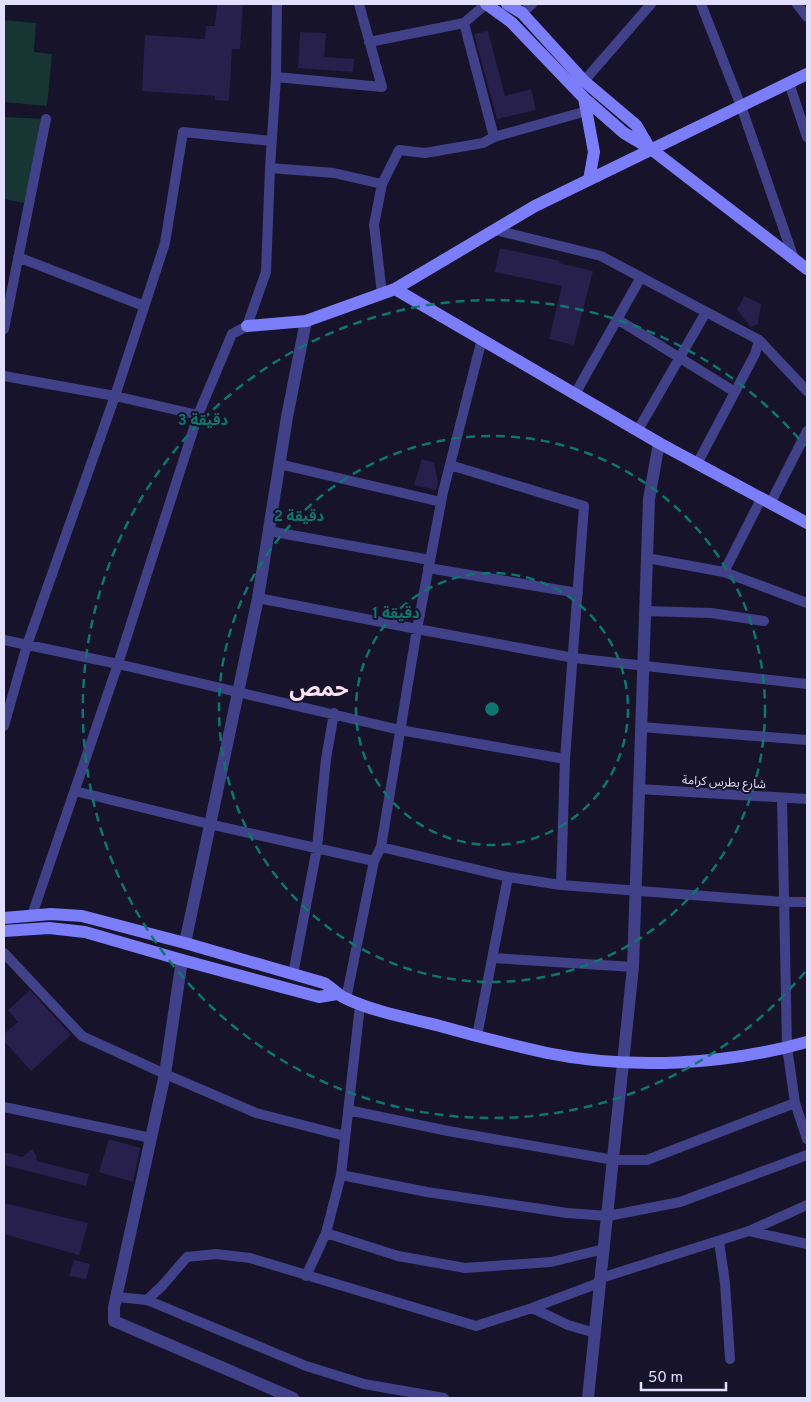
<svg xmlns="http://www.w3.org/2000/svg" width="811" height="1402" viewBox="0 0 811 1402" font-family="Overpass,'Noto Sans Arabic',sans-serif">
	<rect width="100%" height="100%" fill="#16132b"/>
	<!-- green -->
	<path fill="#163533" d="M4,20l32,3 -2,29 18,2 -5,52 -43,-4z
		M4,117l42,2 -17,85 -25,-5z"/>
	<!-- building -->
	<path fill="#27204c" d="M217,4h26l-3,45h-8l-3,52 -14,-1v-4l-73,-5 3,-56 60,4 1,-13h9z
		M488,31l17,65 26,-7 5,21 -39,9 -23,-85z
		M300,32l26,1 -2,24 30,2 -1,13 -55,-4z
		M500,248l60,13 -1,2 34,8 -19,74 -25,-6 13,-53 -67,-14z
		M744,296l17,8 -3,20 -7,3 -14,-17z
		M422,459l12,4 4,20 -2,7 -22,-5z
		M30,990l41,45 -40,36 -27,-30v-7l14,-12 -10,-12z
		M109,1139l31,9 -7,34 -34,-10z
		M32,1149l4,6 1,6 52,13 -3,12 -82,-21v-13l18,5z
		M4,1203l84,20 -9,32 -75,-21z
		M74,1260l16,4 -4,15 -17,-3z"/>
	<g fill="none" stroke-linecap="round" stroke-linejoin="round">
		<!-- minor -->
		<path stroke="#404188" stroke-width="10" d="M701,4l40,102 53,153
			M797,4l10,13
			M522,13l10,-9
			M464,23l30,114
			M369,42l95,-19 22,-19
			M276,77l106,10 -23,-83
			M584,81l67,-77
			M789,83l18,54
			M270,168l64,5 48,11
			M495,230l106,26 158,84 48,51
			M18,257l126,49
			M382,294l-8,-69 8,-41 17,-34 26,3 58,-10 11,-6 93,-26
			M617,319l118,73
			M4,329l42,-210
			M4,376l111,20 83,19
			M575,394l66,-117
			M638,430l68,-118
			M279,464l162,38
			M697,464l58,-110 4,-14
			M450,465l134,41 -19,253 -4,126
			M770,504l37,-73
			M269,531l161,29
			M647,558l77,14 83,31
			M428,568l150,25
			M724,572l37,-73
			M258,598l159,31 157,29 233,26
			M645,611l66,2 53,8
			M4,640l114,24 282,66 165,29
			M4,726l23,-81 88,-249 50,-153 18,-111 89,9
			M641,727l166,13
			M639,789l168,10
			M75,791l134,33 165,37
			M782,798l5,249 8,56 12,36
			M381,847l127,30 53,8 223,17h23
			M32,915l86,-251 80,-249 34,-81 15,-8 19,-54 4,-104 6,-91 1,-73
			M4,953l78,83 83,38 91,39 89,23
			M493,958l140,9
			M293,974l24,-126 9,-89 8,-46
			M346,999l28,-138 7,-14 36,-218 26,-137 39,-153
			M477,1036l31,-159
			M4,1107l147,31
			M348,1110l100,21 166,29h33l148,-57
			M341,1175l86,17 140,21 41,3 72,-14 127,-47
			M749,1231l58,13
			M326,1233l72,23 67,12 86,-6 53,-13
			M719,1241l6,42 5,76
			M306,1276l20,-43 15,-58 19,-170
			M117,1297l30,3 159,66 58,18 80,14
			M147,1300l15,-14 25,-29 29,-3 34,4 226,68 56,-18 64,-24 5,-6 148,-47 58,-26
			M532,1308l36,17 27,8"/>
		<!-- tertiary -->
		<path stroke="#404188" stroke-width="12" d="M185,943l73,-345 29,-181 19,-96
			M182,960l-17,114 -51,233v14l179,77
			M588,1398l45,-431 16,-468 10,-56"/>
		<!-- secondary -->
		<path stroke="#7b7df9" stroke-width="12" d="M486,4l25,18 73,76 40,35 27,16 156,120
			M507,4l15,9 62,68 52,44 13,22
			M584,98l10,54 -5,28
			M395,289l264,154 148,80
			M247,326l59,-5 89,-32 140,-83 272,-132
			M4,918l47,-4 31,2 103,27 139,40c8,4 13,12 21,15 29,14 64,20 95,28 35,10 71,19 107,27 84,17 178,12 260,-11
			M4,931l45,-3 36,4 97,28 137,37 18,-3"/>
	</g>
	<!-- distance rings -->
	<g fill="none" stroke="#0f766e" stroke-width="2.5" stroke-dasharray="9 6">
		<circle cx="492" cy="709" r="136"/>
		<circle cx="492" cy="709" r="273"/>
		<path d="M805 972A409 409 0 1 1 805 446"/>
	</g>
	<g text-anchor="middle" stroke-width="4" stroke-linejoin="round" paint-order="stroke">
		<!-- street labels -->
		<g font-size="12" fill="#e1dffd" stroke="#16132b">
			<text transform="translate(724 782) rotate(3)" y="4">شارع بطرس كرامة</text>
		</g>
		<!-- town labels -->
		<g font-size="22" font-weight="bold" fill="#fee1f4" stroke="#16132b">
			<text x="319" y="696">حمص</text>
		</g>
	</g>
	<circle cx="492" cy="709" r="8" fill="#0f766e" stroke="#16132b" stroke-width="2.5"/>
	<g font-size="15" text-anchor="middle" font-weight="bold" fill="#0f766e" stroke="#16132b" stroke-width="4" stroke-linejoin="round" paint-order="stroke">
		<text x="203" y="425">3 دقيقة</text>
		<text x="299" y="521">2 دقيقة</text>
		<text x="396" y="618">1 دقيقة</text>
	</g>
	<!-- border -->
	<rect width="811" height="1402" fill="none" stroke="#e1dffd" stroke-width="10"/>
	<!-- scale -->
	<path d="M641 1382v8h85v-8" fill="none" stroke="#e1dffd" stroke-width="2.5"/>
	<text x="648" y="1382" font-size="15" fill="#e1dffd" stroke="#16132b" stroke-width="4" paint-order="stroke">50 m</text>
</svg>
